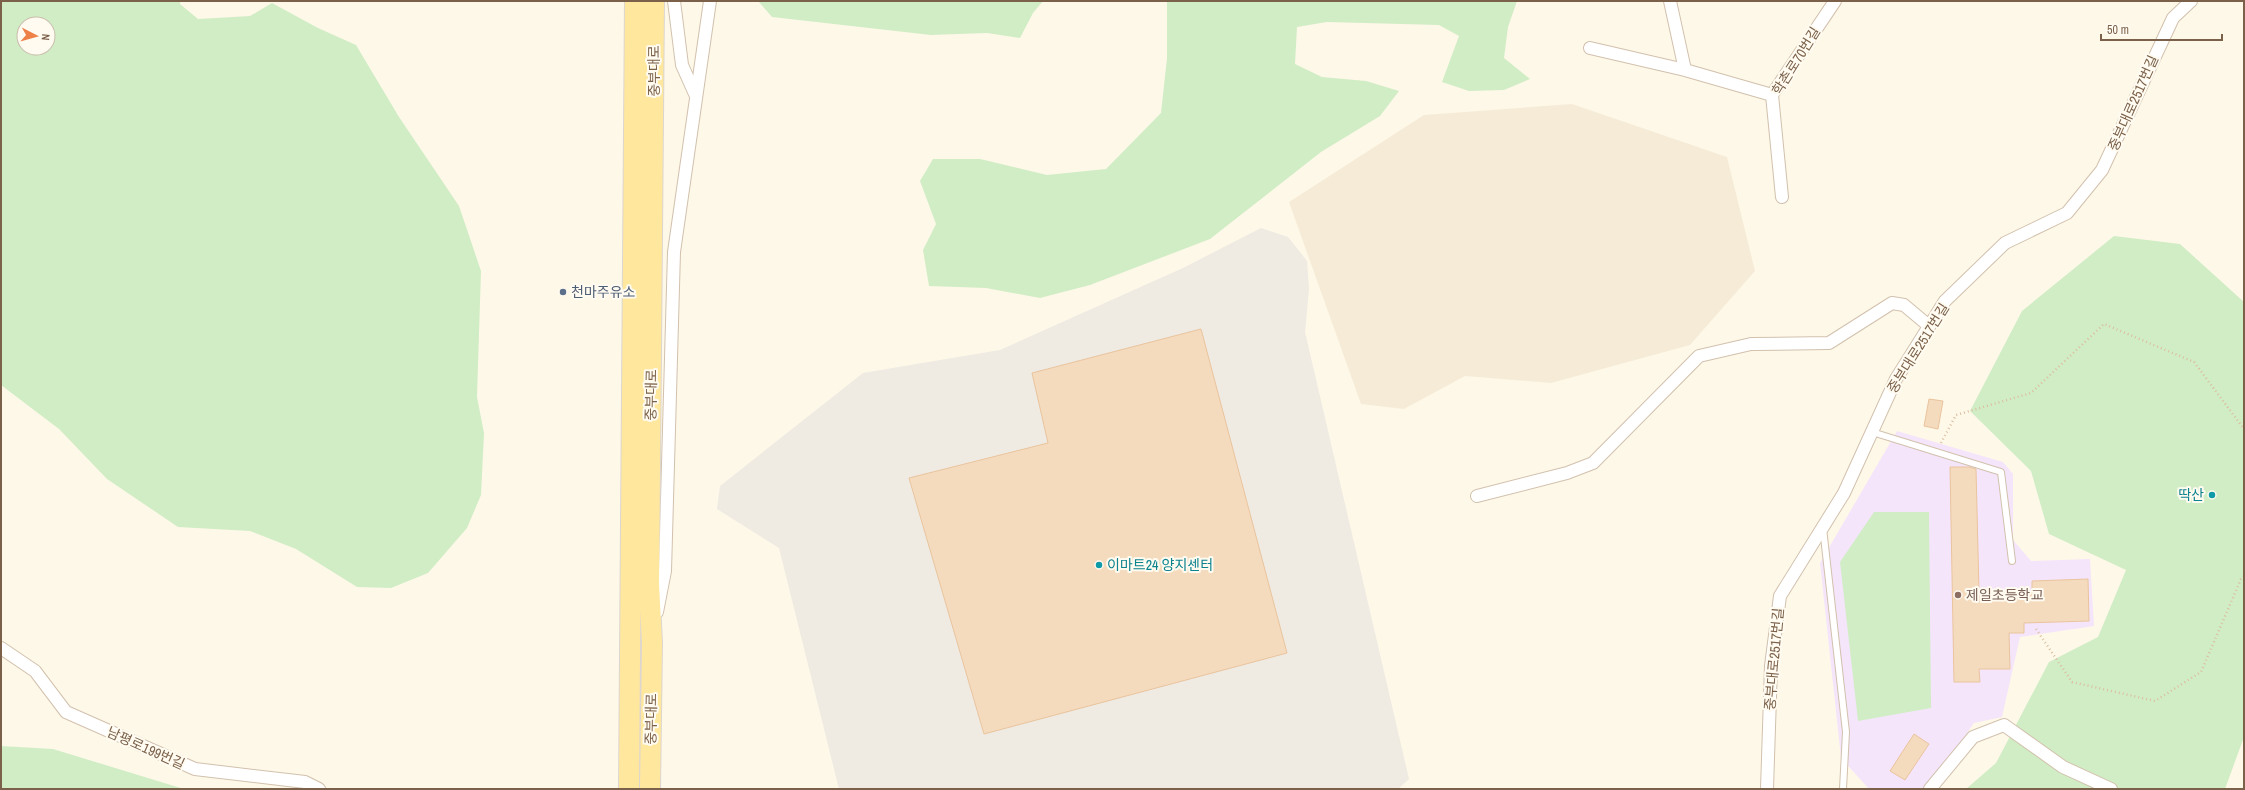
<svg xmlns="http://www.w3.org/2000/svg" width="2245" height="790" viewBox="0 0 2245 790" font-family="'Archivo Narrow','Noto Sans KR',sans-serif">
	<rect width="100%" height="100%" fill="#fef8e9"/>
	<!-- residential -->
	<path fill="#f6ebd6" d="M1572,104l155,53 28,114 -65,74 -139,38 -86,-7 -61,33 -43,-5 -72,-202 135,-87z"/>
	<!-- industrial -->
	<path fill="#efeae2" d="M1261,228l27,9 19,24 2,28 -4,43 104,447 -11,10h-559l-60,-241 -62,-39 3,-23 143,-113 137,-23 183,-82z"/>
	<!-- education -->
	<path fill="#f5e5fb" d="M1897,431l106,31 10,12v66l18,21 59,-2 4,67 -74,11 -18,80 -28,6 -41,60 -7,6h-57l-28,-31 -21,-195z"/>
	<!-- green -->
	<path fill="#d1edc5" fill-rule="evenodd" d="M1,1h179v3l18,15 52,-3 22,-13 46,25 38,17 43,72 60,89 22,65 -4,126 7,36 -3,62 -14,33 -39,45 -37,15 -34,-1 -61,-38 -46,-18 -72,-4 -71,-48 -48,-50 -58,-44zM24,24h24v24h-24z
		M758,1h285l-10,12 -13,25 -33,-5 -56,2 -159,-18z
		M1167,1h350l-9,26 -4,31 26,21 -26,11 -35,1 -27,-9 17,-46 -20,-11 -112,-3 -30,5 -2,37 27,13 44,4 33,10 -19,25 -59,36 -111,87 -120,46 -50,13 -54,-10 -57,-2 -6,-36 13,-26 -16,-43 13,-22h47l67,16 59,-6 55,-56 6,-55z
		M2114,236l66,8 64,58v435l-19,52h-259l30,-26 53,-101 49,-25 28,-67 -77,-36 -18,-63 -61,-60 52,-100z
		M1874,512h55l2,196 -73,13 -18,-159z
		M1,746l52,3 131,40h-183z"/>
	<!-- building -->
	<path fill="#f5dbbe" stroke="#e9c49d" d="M1201,329l86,324 -303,81 -75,-256 139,-35 -16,-70z
		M1929,399l14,2 -5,28 -14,-3z
		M1950,467h19l7,2 3,122 12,-1v3l41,-1v-11l56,-2 1,42 -65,2v10h-15l1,36h-31l1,13h-26z
		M1914,734l15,10 -24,36 -15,-9z"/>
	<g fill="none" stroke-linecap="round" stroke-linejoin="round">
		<defs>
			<path id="lane" d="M1872,432l129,40 11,89
				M1823,528l23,204 -3,57"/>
			<path id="street" d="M674,1l8,64 13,29
				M1670,1l15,69 87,25
				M1590,48l95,22
				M1782,197l-10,-102 63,-94
				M1477,496l90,-23 26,-10 106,-107 52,-12 78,-1 63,-40 12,2 25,21
				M657,612l8,-41 9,-319 36,-251
				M1,648l34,23 31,41 129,57 110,13 14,7
				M1767,789l4,-123 9,-70 64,-103 52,-114 49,-78 60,-58 62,-30 35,-43 71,-152 18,-17
				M1930,789l43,-52 31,-12 59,42 48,22"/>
			<path id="primary" d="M629,789l6,-788
				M650,789l2,-146 -3,-59 5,-583"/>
		</defs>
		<!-- lane casing -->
		<use href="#lane" stroke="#d2c1ad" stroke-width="8"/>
		<!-- street casing -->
		<use href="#street" stroke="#d2c1ad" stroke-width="14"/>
		<!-- primary casing -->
		<use href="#primary" stroke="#ddd6d0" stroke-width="22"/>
		<!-- path -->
		<path stroke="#dbbea0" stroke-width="2.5" stroke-dasharray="1 3" stroke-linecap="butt" d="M1941,443l15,-28 75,-22 73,-69 90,38 50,67
			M2036,629l36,53 83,19 46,-29 40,-93 3,-3"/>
		<!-- lane -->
		<use href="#lane" stroke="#fff" stroke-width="6"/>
		<!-- street -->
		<use href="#street" stroke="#fff" stroke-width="12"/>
		<!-- primary -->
		<use href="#primary" stroke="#ffe79e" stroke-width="20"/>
	</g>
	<!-- markers -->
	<circle fill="#5c6f8a" stroke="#fffbf0" stroke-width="1.5" cx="563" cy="292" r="4"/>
	<g fill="#0f9aa8" stroke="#fffbf0" stroke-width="1.5">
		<circle cx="2212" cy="495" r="4"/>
		<circle cx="1099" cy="565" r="4"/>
	</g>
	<circle fill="#8d6e63" stroke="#fffbf0" stroke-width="1.5" cx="1958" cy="595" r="4"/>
	<g text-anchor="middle" stroke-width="4" stroke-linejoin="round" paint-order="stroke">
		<!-- street labels -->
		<g font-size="14" fill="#7b614a" stroke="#fffbf0">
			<text transform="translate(1796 61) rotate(-58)" y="5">학촌로70번길</text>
			<text transform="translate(654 71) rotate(-90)" y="5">중부대로</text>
			<text transform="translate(2133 103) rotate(-66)" y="5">중부대로2517번길</text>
			<text transform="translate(1918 348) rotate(-58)" y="5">중부대로2517번길</text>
			<text transform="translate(651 395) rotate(-89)" y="5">중부대로</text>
			<text transform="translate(1774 659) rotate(-85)" y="5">중부대로2517번길</text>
			<text transform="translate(651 719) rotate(-89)" y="5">중부대로</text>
			<text transform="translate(146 748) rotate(24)" y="5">남평로199번길</text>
		</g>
		<!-- service labels -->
		<g font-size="14" fill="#4e5e75" stroke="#fffbf0" text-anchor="start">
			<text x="571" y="297">천마주유소</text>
		</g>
		<!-- culture labels -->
		<g font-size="14" fill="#0d838f" stroke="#fffbf0" text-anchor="end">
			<text x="2204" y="500">딱산</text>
			<text x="1107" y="570" text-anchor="start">이마트24 양지센터</text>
		</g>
		<!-- education labels -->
		<g font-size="14" fill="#785e54" stroke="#fffbf0" text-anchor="start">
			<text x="1966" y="600">제일초등학교</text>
		</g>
	</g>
	<!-- border -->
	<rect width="2245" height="790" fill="none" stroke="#7b614a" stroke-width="4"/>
	<!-- north arrow -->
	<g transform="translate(36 36) rotate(96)"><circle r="19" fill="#fffbf0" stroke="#cabdae"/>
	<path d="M0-3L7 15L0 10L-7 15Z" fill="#ee8147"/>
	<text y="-6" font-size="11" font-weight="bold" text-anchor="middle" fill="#7b614a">N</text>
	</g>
	<!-- scale -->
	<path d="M2101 34v6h121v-6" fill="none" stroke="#7b614a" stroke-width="2"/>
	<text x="2107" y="34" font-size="12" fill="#7b614a" stroke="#fffbf0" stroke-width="3" paint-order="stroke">50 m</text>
</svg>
